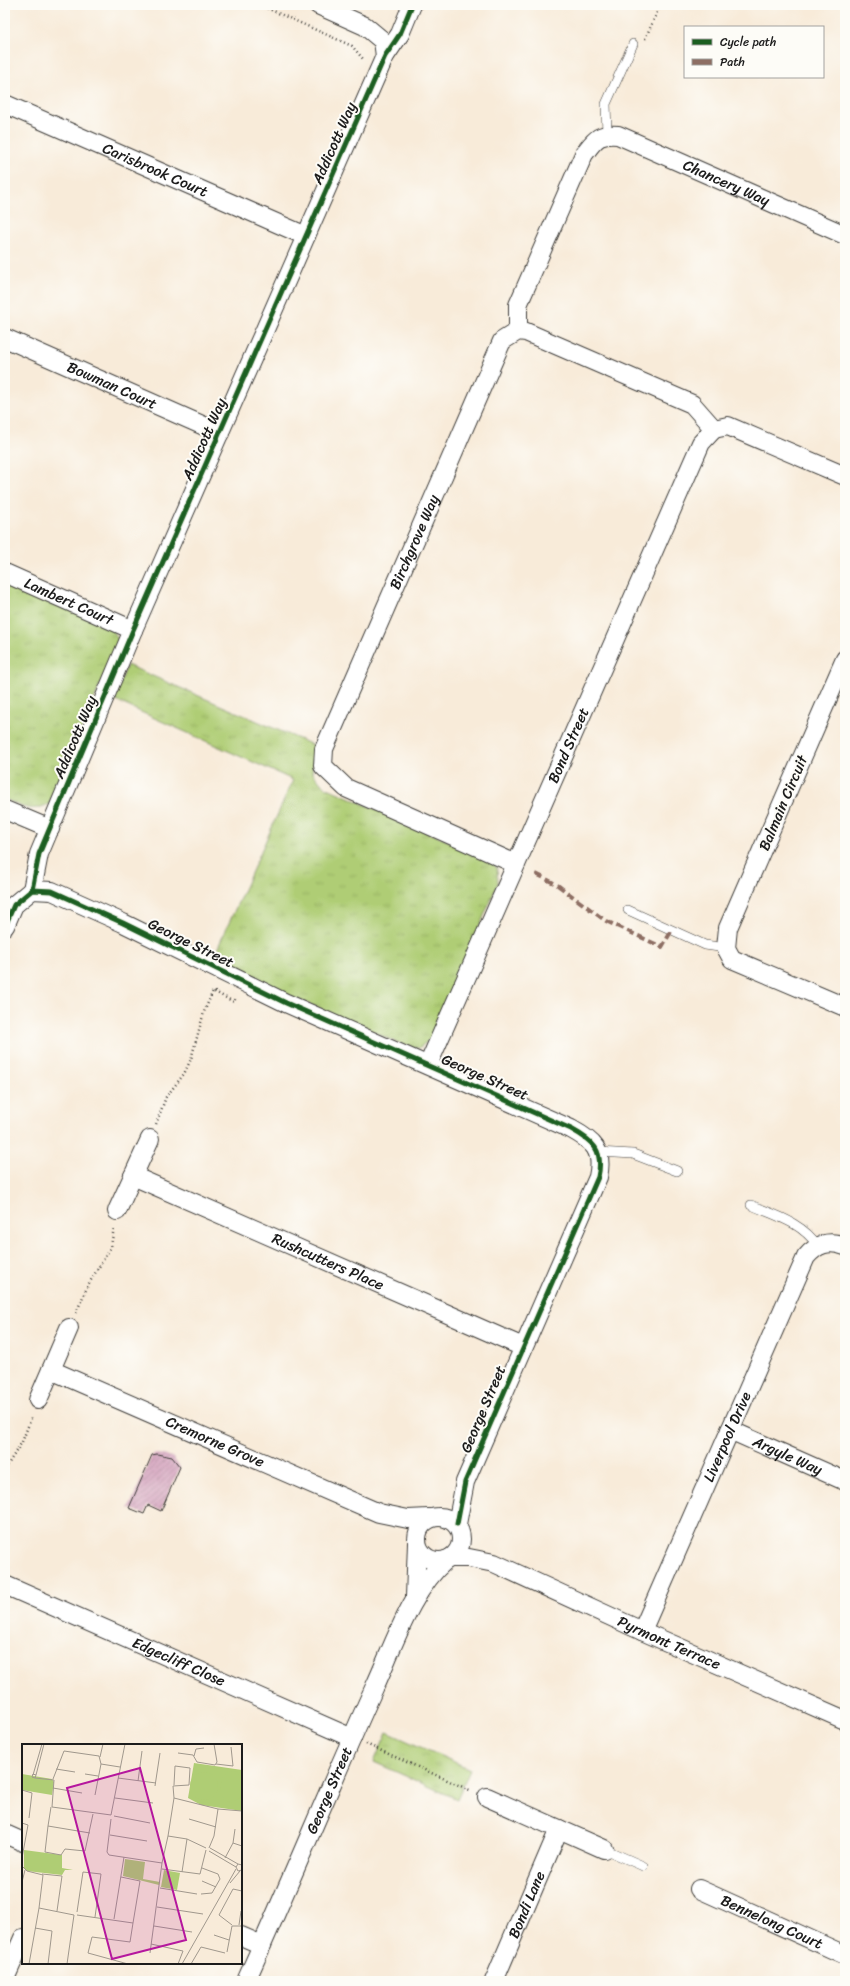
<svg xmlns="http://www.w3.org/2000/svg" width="850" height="1986" viewBox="0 0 850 1986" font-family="Sriracha,sans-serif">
	<defs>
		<pattern id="grass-tufts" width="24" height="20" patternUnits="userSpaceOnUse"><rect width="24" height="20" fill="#afcd74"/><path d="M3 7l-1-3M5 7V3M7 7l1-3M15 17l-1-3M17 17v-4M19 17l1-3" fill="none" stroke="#96af64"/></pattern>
		<pattern id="building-hatch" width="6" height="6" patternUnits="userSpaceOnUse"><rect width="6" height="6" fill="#d3a0bc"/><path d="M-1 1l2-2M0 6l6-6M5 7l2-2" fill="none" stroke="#aa8298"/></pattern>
	</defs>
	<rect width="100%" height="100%" fill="#fdfcf7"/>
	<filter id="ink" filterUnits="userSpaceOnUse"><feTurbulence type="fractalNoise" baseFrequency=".025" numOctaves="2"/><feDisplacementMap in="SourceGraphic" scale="8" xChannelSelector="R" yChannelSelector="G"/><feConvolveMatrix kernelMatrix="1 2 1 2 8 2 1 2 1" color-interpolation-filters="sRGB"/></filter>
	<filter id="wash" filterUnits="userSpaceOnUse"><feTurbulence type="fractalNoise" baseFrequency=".012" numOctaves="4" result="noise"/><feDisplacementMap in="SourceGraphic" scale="16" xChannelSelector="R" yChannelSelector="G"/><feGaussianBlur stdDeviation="0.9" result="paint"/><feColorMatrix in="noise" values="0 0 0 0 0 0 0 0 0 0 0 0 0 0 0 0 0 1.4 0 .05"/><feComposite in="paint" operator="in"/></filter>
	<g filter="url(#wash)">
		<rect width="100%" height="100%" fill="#f8ebd9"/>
		<!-- grass -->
		<path fill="url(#grass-tufts)" stroke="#667448" d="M5,582l106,44 8,15 -70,163c-20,9 -26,3 -44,-5z
			M127,665l193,83 -6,13 -2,11 11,14 166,73 8,9 1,15 -66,155 -13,10 -13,-2 -114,-49 -77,-43 78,-174 -179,-80z
			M387,1732l83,37 -13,30 -83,-37z"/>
		<g id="blocks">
			<!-- building -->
			<path fill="url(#building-hatch)" d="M157,1454l15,3 8,10 -19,44 -13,-6 -4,9 -15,-6 23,-53z"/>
		</g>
	</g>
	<g filter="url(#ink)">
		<use href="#blocks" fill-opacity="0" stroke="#3d3b38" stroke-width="1"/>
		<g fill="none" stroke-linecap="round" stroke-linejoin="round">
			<defs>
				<path id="service" d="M607,134l-1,-30 27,-60
					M628,910l77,35 21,3
					M598,1152l35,2 44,17
					M751,1205c26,11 50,17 67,41
					M604,1849l39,17"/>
				<g id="minor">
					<path d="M318,5l47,21 18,15 2,15"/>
					<path id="s1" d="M5,104l301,132"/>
					<path id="s2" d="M518,331v-26l66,-151c11,-14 14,-21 34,-19l227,100"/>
					<path id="s3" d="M5,338l215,95"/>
					<path d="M714,429l14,-3 117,50"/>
					<path id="s4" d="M5,573l128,57"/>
					<path d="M845,659l-117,269 -2,20 6,11 113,48"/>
					<path d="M5,810l45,19"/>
					<path id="s5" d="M516,864l-170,-76 -23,-22 1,-17 178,-408 16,-10 8,1 166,72 22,25"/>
					<path d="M32,890l7,-36 94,-224 252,-574 15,-22 12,-29"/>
					<path d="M5,926l9,-21 18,-15 20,1 71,32 163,80 285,126c22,12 33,21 27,48l-133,305 -8,42"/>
					<path id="s6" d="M428,1065l273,-622 13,-14"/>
					<path id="s7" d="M133,1176l390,171"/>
					<path d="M117,1211l33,-72"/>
					<path id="s8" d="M51,1370l328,143 29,6 21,-1"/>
					<path d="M38,1400l31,-72"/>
					<path id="s9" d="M730,1430l115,51"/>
					<circle cx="439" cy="1539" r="22"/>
					<path id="s10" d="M450,1558h19l25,5 148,68 203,89"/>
					<path id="s11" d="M5,1585l347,153"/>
					<path d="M415,1597l2,-54"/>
					<path id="s12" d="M642,1631l164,-374c11,-13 22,-17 39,-11"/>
					<path d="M487,1797l117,52"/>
					<path d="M5,1834l18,8"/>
					<path id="s13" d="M699,1889l146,66"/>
					<path d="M241,1936l21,9"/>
					<path d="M5,1979l18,-41"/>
					<path id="s14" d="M246,1981c44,-98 85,-197 129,-295 19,-41 36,-96 71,-126"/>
					<path id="s15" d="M494,1981l65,-152"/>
				</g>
			</defs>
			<!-- service casing -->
			<use href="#service" stroke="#3d3b38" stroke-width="10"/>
			<!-- minor casing -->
			<use href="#minor" stroke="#3d3b38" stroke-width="20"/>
			<!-- path -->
			<path stroke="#3d3b38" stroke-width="2.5" stroke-dasharray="1 3" stroke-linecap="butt" d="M260,5l92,41 12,14
				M645,39l14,-31 -7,-3
				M156,1124l10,-27 18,-23 7,-15 13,-47 9,-21 21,11 2,-5
				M76,1313l12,-28 23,-38 3,-20
				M5,1469l17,-27 10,-26
				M366,1744l106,47"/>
			<!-- service -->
			<use href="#service" stroke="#fff" stroke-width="9"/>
			<!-- minor -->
			<use href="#minor" stroke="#fff" stroke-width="18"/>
			<!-- quiet -->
			<path stroke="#8d6e63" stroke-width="4" stroke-dasharray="8 4" stroke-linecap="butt" d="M536,874l20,10 50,37 56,26 10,-17"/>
			<defs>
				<path id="cycleway" d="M32,890l7,-36 94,-224 252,-574 15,-22 12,-29
					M5,926l9,-21 18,-15 20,1 71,32 163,80 285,126c22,12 33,21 27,48l-133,305 -8,42"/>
			</defs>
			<!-- cycleway casing -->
			<use href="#cycleway" stroke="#fdfcf7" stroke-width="8"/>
			<!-- cycleway -->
			<use href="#cycleway" stroke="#1b5e20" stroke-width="5"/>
		</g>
	</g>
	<g text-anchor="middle" stroke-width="4" stroke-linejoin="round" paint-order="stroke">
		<!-- street labels -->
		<g font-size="15" fill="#1c1c1c" stroke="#fdfcf7">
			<text transform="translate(334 143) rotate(-66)" y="5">Addicott Way</text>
			<text dy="5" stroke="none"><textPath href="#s1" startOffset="164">Carisbrook Court</textPath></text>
			<text dy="5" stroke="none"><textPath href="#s2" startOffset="351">Chancery Way</textPath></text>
			<text dy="5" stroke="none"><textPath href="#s3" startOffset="117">Bowman Court</textPath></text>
			<text transform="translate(204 439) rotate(-66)" y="5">Addicott Way</text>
			<text dy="5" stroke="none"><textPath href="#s5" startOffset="461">Birchgrove Way</textPath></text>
			<text dy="5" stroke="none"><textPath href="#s4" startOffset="70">Lambert Court</textPath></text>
			<text transform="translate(75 737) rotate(-67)" y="5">Addicott Way</text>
			<text dy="5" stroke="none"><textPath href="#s6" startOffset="349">Bond Street</textPath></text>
			<text transform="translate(783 803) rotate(-67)" y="5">Balmain Circuit</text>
			<text transform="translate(191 943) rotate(26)" y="5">George Street</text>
			<text transform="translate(485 1077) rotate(24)" y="5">George Street</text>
			<text dy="5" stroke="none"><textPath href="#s7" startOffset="213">Rushcutters Place</textPath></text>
			<text transform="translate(483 1409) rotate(-67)" y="5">George Street</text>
			<text dy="5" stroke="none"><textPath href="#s12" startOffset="212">Liverpool Drive</textPath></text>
			<text dy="5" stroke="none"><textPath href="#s8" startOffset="179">Cremorne Grove</textPath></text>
			<text dy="5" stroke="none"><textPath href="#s9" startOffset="63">Argyle Way</textPath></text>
			<text dy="5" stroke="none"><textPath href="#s10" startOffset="237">Pyrmont Terrace</textPath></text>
			<text dy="5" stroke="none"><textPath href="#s11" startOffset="190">Edgecliff Close</textPath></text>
			<text dy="5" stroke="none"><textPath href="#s14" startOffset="208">George Street</textPath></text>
			<text dy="5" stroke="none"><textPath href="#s15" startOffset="83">Bondi Lane</textPath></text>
			<text dy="5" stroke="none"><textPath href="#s13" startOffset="80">Bennelong Court</textPath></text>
		</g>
	</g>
	<!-- overview -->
	<g transform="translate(22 1744)">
		<rect width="220" height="220" fill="#f8ebd9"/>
		<path d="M172,19l48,7v41l-41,-6 -13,-7zM0,30l30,5 2,3 -2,13 -30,-5zM2,106l38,5v13l11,2h-8l-3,5 -35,-4 -3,-3zM103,115l20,3 -2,17 17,3 -1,3 -36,-9zM142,126l16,3 -3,17 -16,-3z" fill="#afcd74"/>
		<path d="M207,27l8,1 5,7v17l-10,7 -8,-3 -4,-12 2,-10zM168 42a14 14 0 1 1 28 0a14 14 0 1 1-28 0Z" fill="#afcd74"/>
		<path fill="none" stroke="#a0988d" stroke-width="1" d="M147,0h39M156,9l15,2 4,7 18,3 2,-3 -3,-18M172,12l2,-7 8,-1M78,13l3,-13M194,20l17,2 -2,-19M34,25l19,3M11,30l3,1 -1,3 -3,-1zM63,30l13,2M11,31l9,-31M14,31l8,-31M13,34l19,2 -2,27 59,8M96,34l38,5M31,35l11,-28 35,5 2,8 19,3M116,37l4,-30M152,41l1,-19 15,2 -1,17 -16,1 1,12M133,42l5,-33M31,44l29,5M0,46l10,3 -3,25M73,51l6,-31M93,54l38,5M29,63l-3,19 42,7M89,71l14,-71M92,72l36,7M89,75l-4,33 2,3 53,8 6,-27 19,3 19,9M167,75l27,8M0,79l6,2 -6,33M26,82l-3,26 16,3 4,-6 20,2 8,-37M88,91l37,6M146,92l6,-38 44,11 24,2M211,99l2,-14M187,104l5,-12 4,-27M188,104l28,16M187,107l27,16M203,114l8,-15 9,3M220,121l-4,-1 -2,3 2,4 4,-1M0,122l5,5 16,4 -4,33 35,7M140,125l38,5 6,-24M160,128l5,-33M20,130l20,2 -5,35M180,137l14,6M0,138l3,-12M208,139l10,-12M138,144l37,6M179,150l11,-1 8,-14 -2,-5 -16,-6M135,163l46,7M55,168l6,-40 18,2 -6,43M55,171l56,8 7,-42 -19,-4M92,175l10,-62M210,181l-13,-10 14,-26 9,2M217,181l2,-14M132,182l38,6M13,184l17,3 -4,33M192,191l15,5M129,200l32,7 -5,13M205,208l5,-26h10M128,209l12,-90M7,220l10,-56M45,220l7,-49M106,220l-40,-11 4,-16 38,5 3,-19M160,220l54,-95M169,220l10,-17 24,6"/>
		<path fill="#b5179e" fill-opacity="0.15" stroke="#b5179e" stroke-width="2" d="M118,24l46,172 -74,19 -45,-171z"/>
		<rect width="220" height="220" fill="none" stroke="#1c1c1c" stroke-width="2"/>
	</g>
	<!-- margin -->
	<rect width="850" height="1986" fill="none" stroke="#fdfcf7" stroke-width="20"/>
	<!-- legend -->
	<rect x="684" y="26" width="140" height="52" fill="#fdfcf7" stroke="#a3a29f"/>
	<rect x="692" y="39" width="20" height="6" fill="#1b5e20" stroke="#a3a29f"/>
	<text x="720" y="46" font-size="12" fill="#1c1c1c">Cycle path</text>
	<rect x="692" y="59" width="20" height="6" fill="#8d6e63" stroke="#a3a29f"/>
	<text x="720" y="66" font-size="12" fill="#1c1c1c">Path</text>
</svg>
